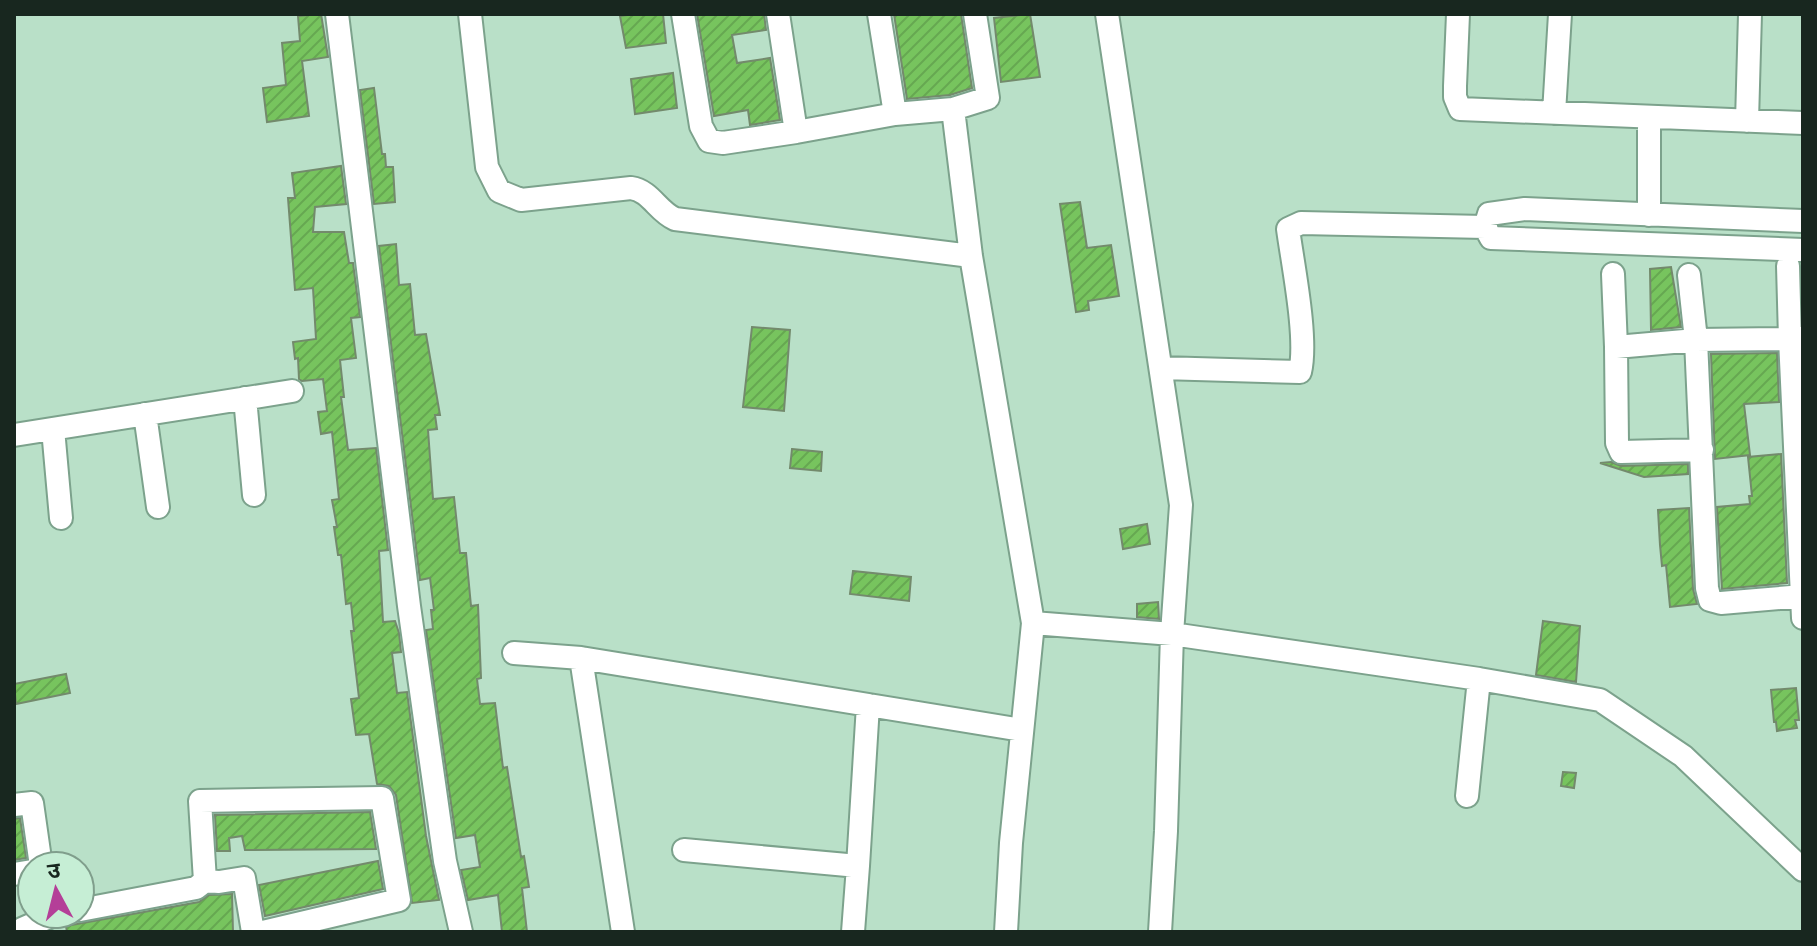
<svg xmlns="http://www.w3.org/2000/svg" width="1817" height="946" viewBox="0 0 1817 946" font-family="'IBM Plex Serif','Noto Sans Devanagari',serif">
	<defs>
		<pattern id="building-hatch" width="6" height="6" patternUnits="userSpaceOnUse" patternTransform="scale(2)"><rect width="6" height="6" fill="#77c45e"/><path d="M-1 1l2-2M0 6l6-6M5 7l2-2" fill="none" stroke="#66a851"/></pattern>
	</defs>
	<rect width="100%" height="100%" fill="#b9e0c8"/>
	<!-- building -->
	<path fill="url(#building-hatch)" stroke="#738a6c" stroke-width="2" d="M321,14l7,43 -26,4 7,55 -42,6 -4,-34 23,-3 -4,-42 18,-2 -2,-25z
		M635,14h28l3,29 -40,5 -6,-32z
		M697,14h67l2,16 -34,5 5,28 33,-5 10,62 -30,5 -2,-15 -34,6z
		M894,14h67l11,74 -22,7 -43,4z
		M1030,14l10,63 -39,5 -7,-64z
		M673,73l4,35 -42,6 -4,-35z
		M374,88l8,66h3l1,13h7l2,35 -21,2 -14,-114z
		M341,166l5,38 -31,3 -2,25h31l5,31h4l7,54 -9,1 5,40 -16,2 4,37h-3l7,53 28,-2 12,102 -9,1 4,71 12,-1 4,12 2,19 -9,1 5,40 10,-1 19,144 13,64 -27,3 -16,-108 -7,-9 -12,-2 -8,-50 -13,1 -5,-36 8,-1 -8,-67h3l-3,-28 -5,1 -5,-49h-3l-4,-28h3l-5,-27 7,-1 -7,-67 -11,2 -3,-22 9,-1 -4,-32 -21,2 -3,-2 -1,-21 -3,1 -2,-17 23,-3 -3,-51 -18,2 -7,-92h7l-3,-25z
		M1080,202l7,46 24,-3 8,51 -31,5 1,9 -13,2 -16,-108z
		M396,244l3,41 11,-1 5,51 11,-1 14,81h-5l2,14 -9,1 5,69 21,-2 6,56h6l5,53 7,-1 3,73 -4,1 3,25 15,-1 8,65 4,-1 14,90 3,-1 5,31 -7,1 5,44h-25l-4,-37 -30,5 -7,-30 19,-3 -5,-32 -19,3 -30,-208 7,-1 -2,-19h3l-4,-32 -10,2 -41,-334z
		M1671,267l10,60 -30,3 -1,-61z
		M752,327l38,3 -6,81 -41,-4z
		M1777,353l2,49 -35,2 6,51 -35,4 -4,-105z
		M792,449l30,3 -1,19 -31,-3z
		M1781,454l6,129 -65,6 -5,-82 33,-3 -1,-8h3l-4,-39z
		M1611,462l10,4 67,-2v10l-44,3 -44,-14z
		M1689,508l4,81 4,15 -27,3 -4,-42 -4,1 -2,-21 -2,-35z
		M1147,524l3,20 -27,5 -3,-20z
		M853,571l58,6 -2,24 -59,-7z
		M1158,602l1,17 -22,-2v-13z
		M1543,621l37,5 -4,56 -40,-7z
		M66,674l4,19 -54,11 -2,-20z
		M1796,688l3,32h-4l2,8 -20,3 -1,-9h-2l-3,-32z
		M1563,772l13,1 -2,15 -13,-2z
		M370,812l6,37 -131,1 -3,-14 -13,2 1,13h-13l-2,-36z
		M20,818l6,40 -12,2v-41z
		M378,861l5,28 -118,27 -6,-31z
		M232,894l1,38h-166l-1,-6 133,-24 10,-7z"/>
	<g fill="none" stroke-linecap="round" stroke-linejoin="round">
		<defs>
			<path id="minor" d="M337,14l72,592 36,255 16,71
				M470,14l17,153 12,24 22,9 110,-12c20,3 26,23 44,31l296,37
				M683,14l18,112 8,15 14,2 73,-11
				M778,14l18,118 99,-18 -16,-100
				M1107,14l74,491 -9,129 -6,197 -6,101
				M1458,14l-3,72v11l5,12 343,14
				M953,109l18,147 62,367 -22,220 -5,89
				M1554,113l6,-99
				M895,114l58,-5 35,-11 -13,-84
				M1649,117v98
				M1747,121l3,-107
				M1803,221l-278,-12 -36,5 -4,13 6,11 312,12
				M1788,266l2,73 -94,1 11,248 3,12 11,3 82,-7
				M1613,274l3,73 80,-7 -7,-65
				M1803,338l-13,1 13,279
				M1616,347l1,96 4,9 81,-2
				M1161,368l139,4c8,-33 -7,-106 -12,-143l13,-6 184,4
				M245,398l9,97
				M145,414l13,93
				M53,429l8,89
				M14,435l278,-44
				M1033,623l139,11 307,45 121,21 83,56 120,114
				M514,653l67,5 441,72
				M581,658l42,274
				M1467,796l12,-117
				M14,805l18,-2 9,63
				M684,850l174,16 -5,66
				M858,866l10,-161
				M14,874l18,-3
				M205,881l14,1 25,-4 9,54
				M80,910l116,-22 9,-7 -5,-80 182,-3 17,102 -136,32
				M23,932l-1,-3 34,-15"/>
		</defs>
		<!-- minor casing -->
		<use href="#minor" stroke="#7ca28c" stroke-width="26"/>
		<!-- minor -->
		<use href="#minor" stroke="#fff" stroke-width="22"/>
	</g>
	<!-- border -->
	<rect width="1817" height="946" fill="none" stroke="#18271f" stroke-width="32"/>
	<!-- north arrow -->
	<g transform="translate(56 890) rotate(353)"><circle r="38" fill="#c6eed5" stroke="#809e8c" stroke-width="2"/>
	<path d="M0-6L14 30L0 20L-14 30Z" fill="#b43f98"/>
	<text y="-12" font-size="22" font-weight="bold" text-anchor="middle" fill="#18271f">उ</text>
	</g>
</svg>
